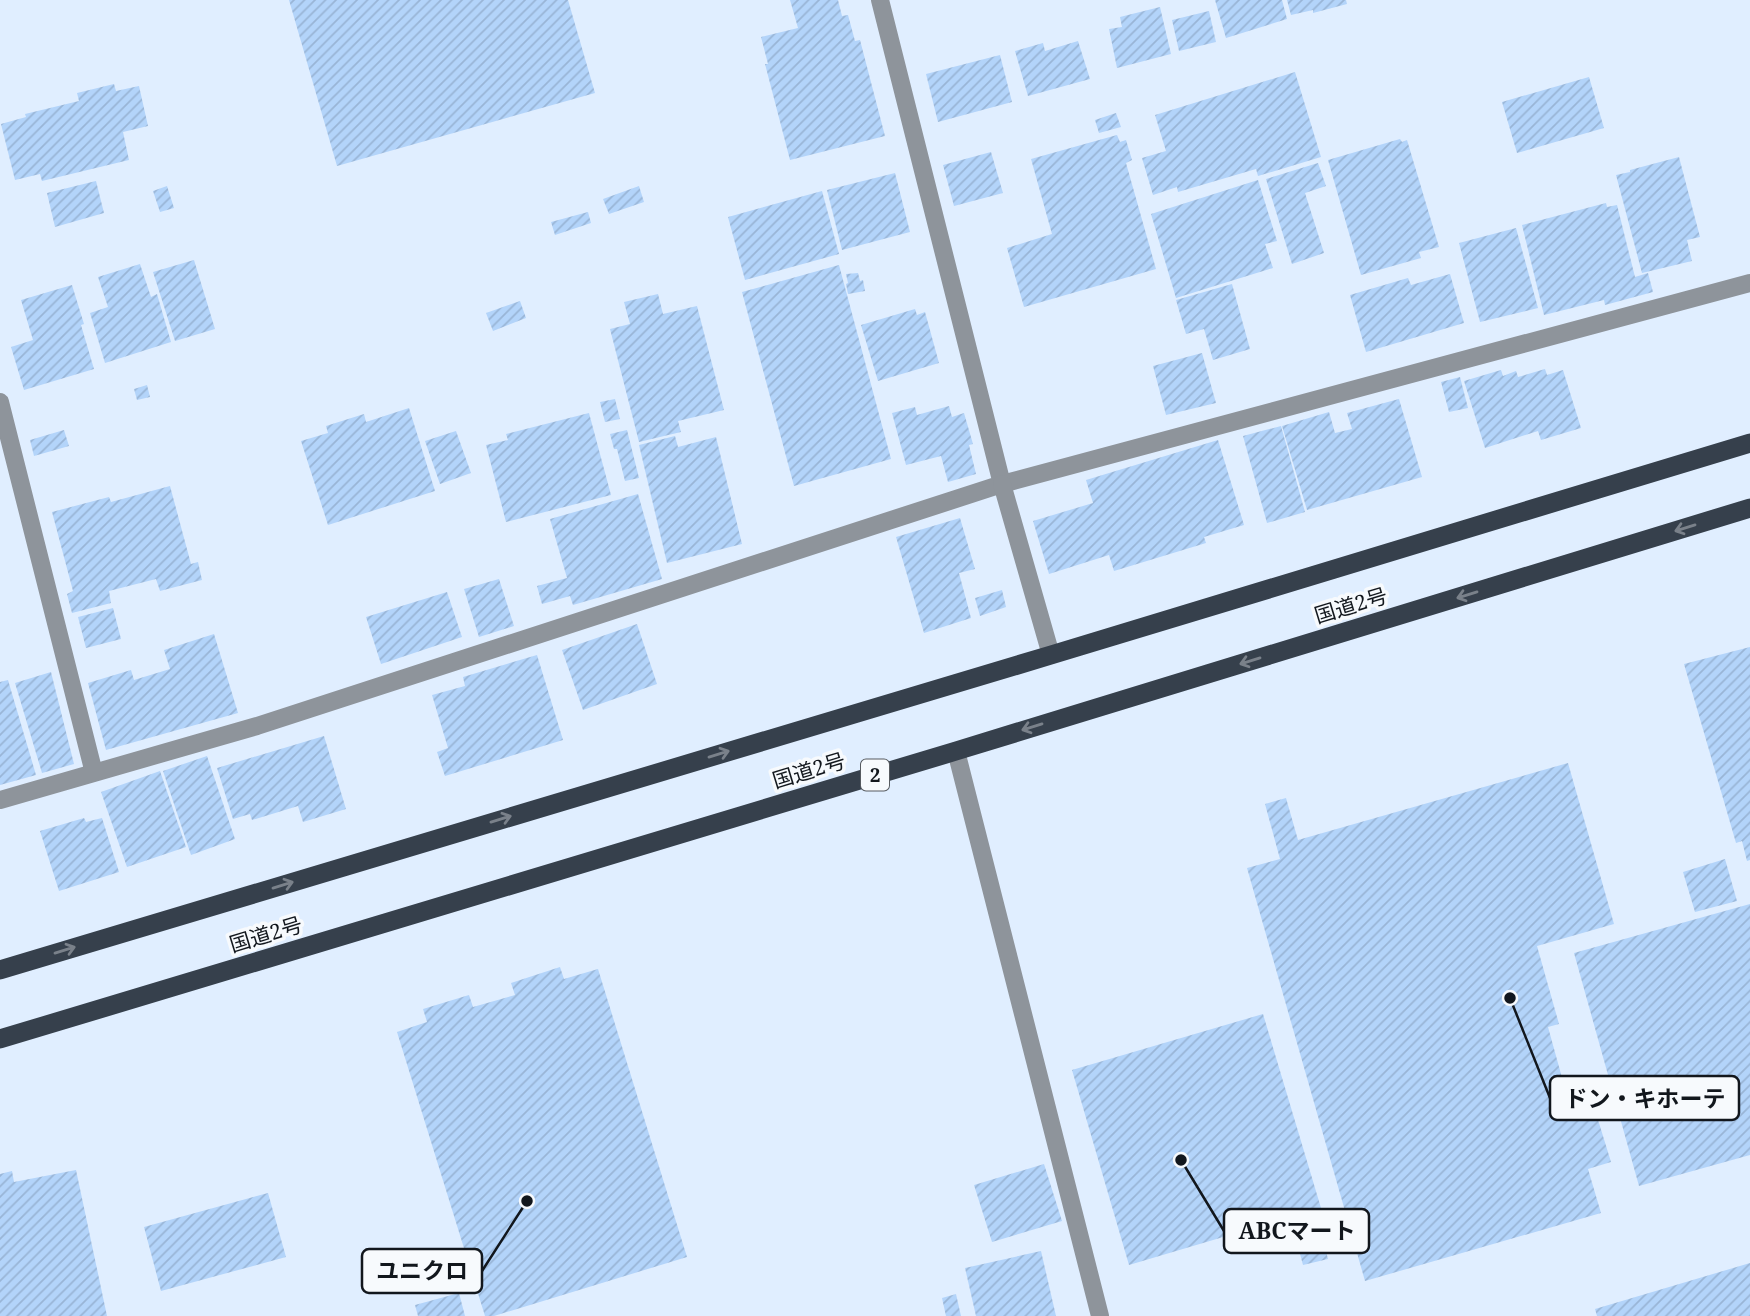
<svg xmlns="http://www.w3.org/2000/svg" width="1750" height="1316" viewBox="0 0 1750 1316" font-family="'Noto Serif','Noto Sans JP',serif">
	<defs>
		<pattern id="building-hatch" width="6" height="6" patternUnits="userSpaceOnUse" patternTransform="scale(1.75)"><rect width="6" height="6" fill="#b3d4fa"/><path d="M-1 1l2-2M0 6l6-6M5 7l2-2" fill="none" stroke="#99b5d6"/></pattern>
	</defs>
	<rect width="100%" height="100%" fill="#e0eeff"/>
	<!-- building -->
	<path fill="url(#building-hatch)" d="M289,0h279l27,93 -258,73z
		M790,0h48l4,16 6,-1 7,26 5,-1 25,96 -95,24 -25,-96h3l-7,-27 37,-9z
		M1215,0h67l5,19 -61,19z
		M1287,0h59l1,4 -34,9v-3l-22,5z
		M1160,7l11,47 -54,14 -8,-39 13,-2 -2,-10z
		M1209,11l7,31 -37,9 -7,-31z
		M1078,41l12,38 -62,17 -13,-45 28,-8 2,8z
		M1000,55l12,47 -74,20 -12,-48z
		M1295,72l26,85 -63,19 -2,-7 -78,23 -1,-5 -24,8 -11,-37 24,-7 -11,-36z
		M1589,77l15,51 -87,25 -15,-51z
		M114,84l2,7 23,-5 9,40 -25,6 6,28 -87,21 -2,-7 -25,6 -14,-56 25,-7 -1,-3 54,-13 -2,-8z
		M1116,113l5,14 -22,6 -4,-13z
		M1117,135l3,7 6,-2 6,20 -6,3 30,106 -132,38 -17,-59 45,-14 -21,-75z
		M1400,139l2,3 5,-2 32,107 -20,5 2,6 -60,17 -33,-115z
		M991,152l12,41 -49,13 -11,-41z
		M1679,157l21,80 -13,3 5,21 -50,12 -26,-98 14,-3v-2z
		M1318,163l8,23 -21,7 19,60 -32,11 -26,-85z
		M895,173l15,59 -68,18 -15,-60z
		M1258,180l19,61 -12,3 8,24 -97,30 -25,-84z
		M96,181l8,32 -49,14 -8,-34z
		M167,186l7,22 -14,4 -7,-21z
		M639,186l5,16 -35,12 -6,-15z
		M822,191l17,63 -94,26 -17,-63z
		M1606,203l1,4 10,-2 18,72 13,-4 5,19 -48,13 -1,-5 -60,15 -22,-90z
		M588,212l3,11 -36,12 -4,-13z
		M1516,228l22,80 -58,14 -21,-79z
		M194,260l21,69 -40,12 -22,-69z
		M140,264l11,33 6,-3 14,48 -66,21 -15,-50 18,-6 -10,-30z
		M839,265l52,194 -97,27 -52,-194z
		M858,273l2,8 3,-1 2,11 -17,3 -2,-10 2,-1 -2,-9z
		M1450,274l14,49 -98,29 -16,-57 58,-17 3,7z
		M1232,284l18,65 -37,11 -9,-31 -18,5 -10,-34z
		M72,285l12,39 -3,1 13,44 -70,21 -13,-43 22,-7 -12,-40z
		M658,294l5,20 34,-8 27,104 -46,11 3,11 -42,10 -29,-113 20,-5 -6,-22z
		M520,301l6,17 -33,13 -7,-18z
		M915,309l2,6 8,-3 14,51 -61,18 -17,-56z
		M1202,353l14,50 -50,12 -13,-49z
		M1545,369l2,6 16,-5 18,58 -40,12 -3,-9 -53,17 -21,-67 37,-11 2,6 13,-5 2,6z
		M1460,377l8,31 -19,4 -8,-30z
		M147,385l3,12 -13,3 -3,-11z
		M615,399l5,20 -15,3 -5,-20z
		M1399,399l23,78 -115,33 -25,-84 47,-14 6,21 17,-4 -5,-16z
		M949,406l3,11 12,-4 9,31 -4,1 7,29 -28,8 -7,-26 -35,9 -14,-52 23,-6 2,8z
		M409,408l26,83 -107,34 -27,-84 27,-8 -2,-7 38,-12 2,8z
		M589,413l22,82 -105,27 -20,-77 22,-5 -2,-6z
		M1281,426l24,86 -38,11 -24,-87z
		M64,430l5,16 -35,10 -4,-16z
		M627,430l12,48 -14,3 -8,-32h-3l-4,-15z
		M456,431l15,42 -31,11 -15,-43z
		M675,436l3,11 38,-10 26,107 -75,19 -28,-118z
		M1218,440l26,85 -40,12 2,6 -92,28 -5,-16 -60,19 -16,-53 60,-18 -7,-23z
		M170,486l21,78 7,-2 4,18 -42,11 -4,-12 -47,12 2,12 -39,10 -5,-19 6,-3 -21,-79 57,-15 2,5z
		M638,494l24,85 -89,26 -3,-9 -28,8 -5,-18 30,-8 -17,-59z
		M960,518l15,51 -16,4 12,45 -47,15 -28,-96z
		M499,579l15,47 -35,11 -15,-48z
		M1002,590l4,17 -26,9 -5,-18z
		M447,592l15,45 -81,27 -15,-47z
		M113,608l8,31 -35,9 -8,-31z
		M637,624l20,60 -74,26 -21,-60z
		M214,634l24,79 -132,37 -18,-67 43,-13 3,10 36,-11 -6,-19z
		M1750,647v213l-3,1 -5,-20 -6,2 -52,-179z
		M537,655l26,85 -118,36 -8,-24 11,-4 -16,-53 33,-9 -2,-9z
		M51,672l23,92 -32,9 -27,-90z
		M8,680l28,95 -36,10v-103z
		M324,736l22,73 -43,13 -5,-16 -46,14 -2,-6 -17,5 -16,-51z
		M207,756l28,83 -44,16 -28,-84z
		M1568,763l46,161 -77,22 22,78 -11,3 21,76 22,-6 20,65 -23,7 13,44 -236,68 -118,-413 33,-9 -15,-55 21,-6 12,42z
		M160,771l26,76 -59,20 -26,-75z
		M84,818l2,4 16,-4 17,54 -60,19 -19,-60z
		M1725,859l12,42 -42,11 -12,-40z
		M1750,904v251l-111,31 -65,-233z
		M560,967l4,12 34,-10 89,288 -193,59h-9l-88,-284 30,-10 -4,-13 46,-14 4,12 42,-12 -4,-12z
		M1263,1014l58,194 -192,57 -57,-195z
		M1044,1164l18,57 -70,21 -18,-57z
		M76,1170l31,146h-107v-142l12,-3 2,11z
		M268,1193l18,64 -125,34 -17,-64z
		M1318,1220l10,39 -25,6 -10,-37z
		M1041,1251l15,65h-80l-11,-48z
		M1750,1263v53h-153l-2,-7z
		M459,1293l6,23h-47l-3,-11z
		M956,1294l5,22h-15l-4,-18z"/>
	<g fill="none" stroke-linecap="round" stroke-linejoin="round">
		<!-- minor -->
		<path stroke="#8e949b" stroke-width="18" d="M880,0l122,484
			M0,402l94,371
			M956,751l144,565
			M0,800l257,-74 745,-242 748,-201"/>
		<!-- tertiary -->
		<path stroke="#8e949b" stroke-width="18" d="M1002,484l49,171"/>
		<!-- trunk -->
		<path stroke="#36404c" stroke-width="19" d="M0,970l1051,-315 699,-212
			M0,1039l956,-288 794,-243"/>
	</g>
	<!-- one-way arrows -->
	<defs><path id="oneway-shaft" d="M-6 0H5M1.5-3L5.5 0L1.5 3" fill="none" stroke-width="1.6" stroke-linecap="round" stroke-linejoin="round" transform="scale(1.75)"/></defs>
	<g stroke="#7a818a">
		<use href="#oneway-shaft" transform="translate(1685 528) rotate(163)"/>
		<use href="#oneway-shaft" transform="translate(1467 595) rotate(163)"/>
		<use href="#oneway-shaft" transform="translate(1250 661) rotate(163)"/>
		<use href="#oneway-shaft" transform="translate(1032 727) rotate(163)"/>
		<use href="#oneway-shaft" transform="translate(719 754) rotate(-17)"/>
		<use href="#oneway-shaft" transform="translate(501 819) rotate(-17)"/>
		<use href="#oneway-shaft" transform="translate(283 885) rotate(-17)"/>
		<use href="#oneway-shaft" transform="translate(65 950) rotate(-17)"/>
	</g>
	<g text-anchor="middle" stroke-width="7" stroke-linejoin="round" paint-order="stroke">
		<!-- shield labels -->
		<rect fill="#f7fafd" stroke="#575b60" stroke-width="2" x="861" y="759.5" width="28" height="31" rx="5"/>
		<g font-size="19" font-weight="bold" fill="#12171d">
			<text x="875" y="782">2</text>
		</g>
		<!-- street labels -->
		<g font-size="21" fill="#12171d" stroke="#f7fafd">
			<text transform="translate(1351 606) rotate(-17)" y="7">国道2号</text>
			<text transform="translate(809 771) rotate(-17)" y="7">国道2号</text>
			<text transform="translate(266 935) rotate(-17)" y="7">国道2号</text>
		</g>
	</g>
	<!-- callouts -->
	<path fill="none" stroke="#12171d" stroke-width="2.5" d="M1510 998L1550 1098M1181 1160L1224 1231M527 1201L482 1271"/>
	<g fill="#12171d" stroke="#f7fafd" stroke-width="2.5">
		<circle cx="1510" cy="998" r="7"/>
		<circle cx="1181" cy="1160" r="7"/>
		<circle cx="527" cy="1201" r="7"/>
	</g>
	<g fill="#f7fafd" stroke="#12171d" stroke-width="2.5">
		<rect x="1550" y="1076" width="189" height="44" rx="7"/>
		<rect x="1224" y="1209" width="145" height="44" rx="7"/>
		<rect x="362" y="1249" width="120" height="44" rx="7"/>
	</g>
	<g font-size="23" text-anchor="middle" font-weight="bold" fill="#12171d">
		<text x="1645" y="1107">ドン・キホーテ</text>
		<text x="1297" y="1239">ABCマート</text>
		<text x="422" y="1279">ユニクロ</text>
	</g>
</svg>
